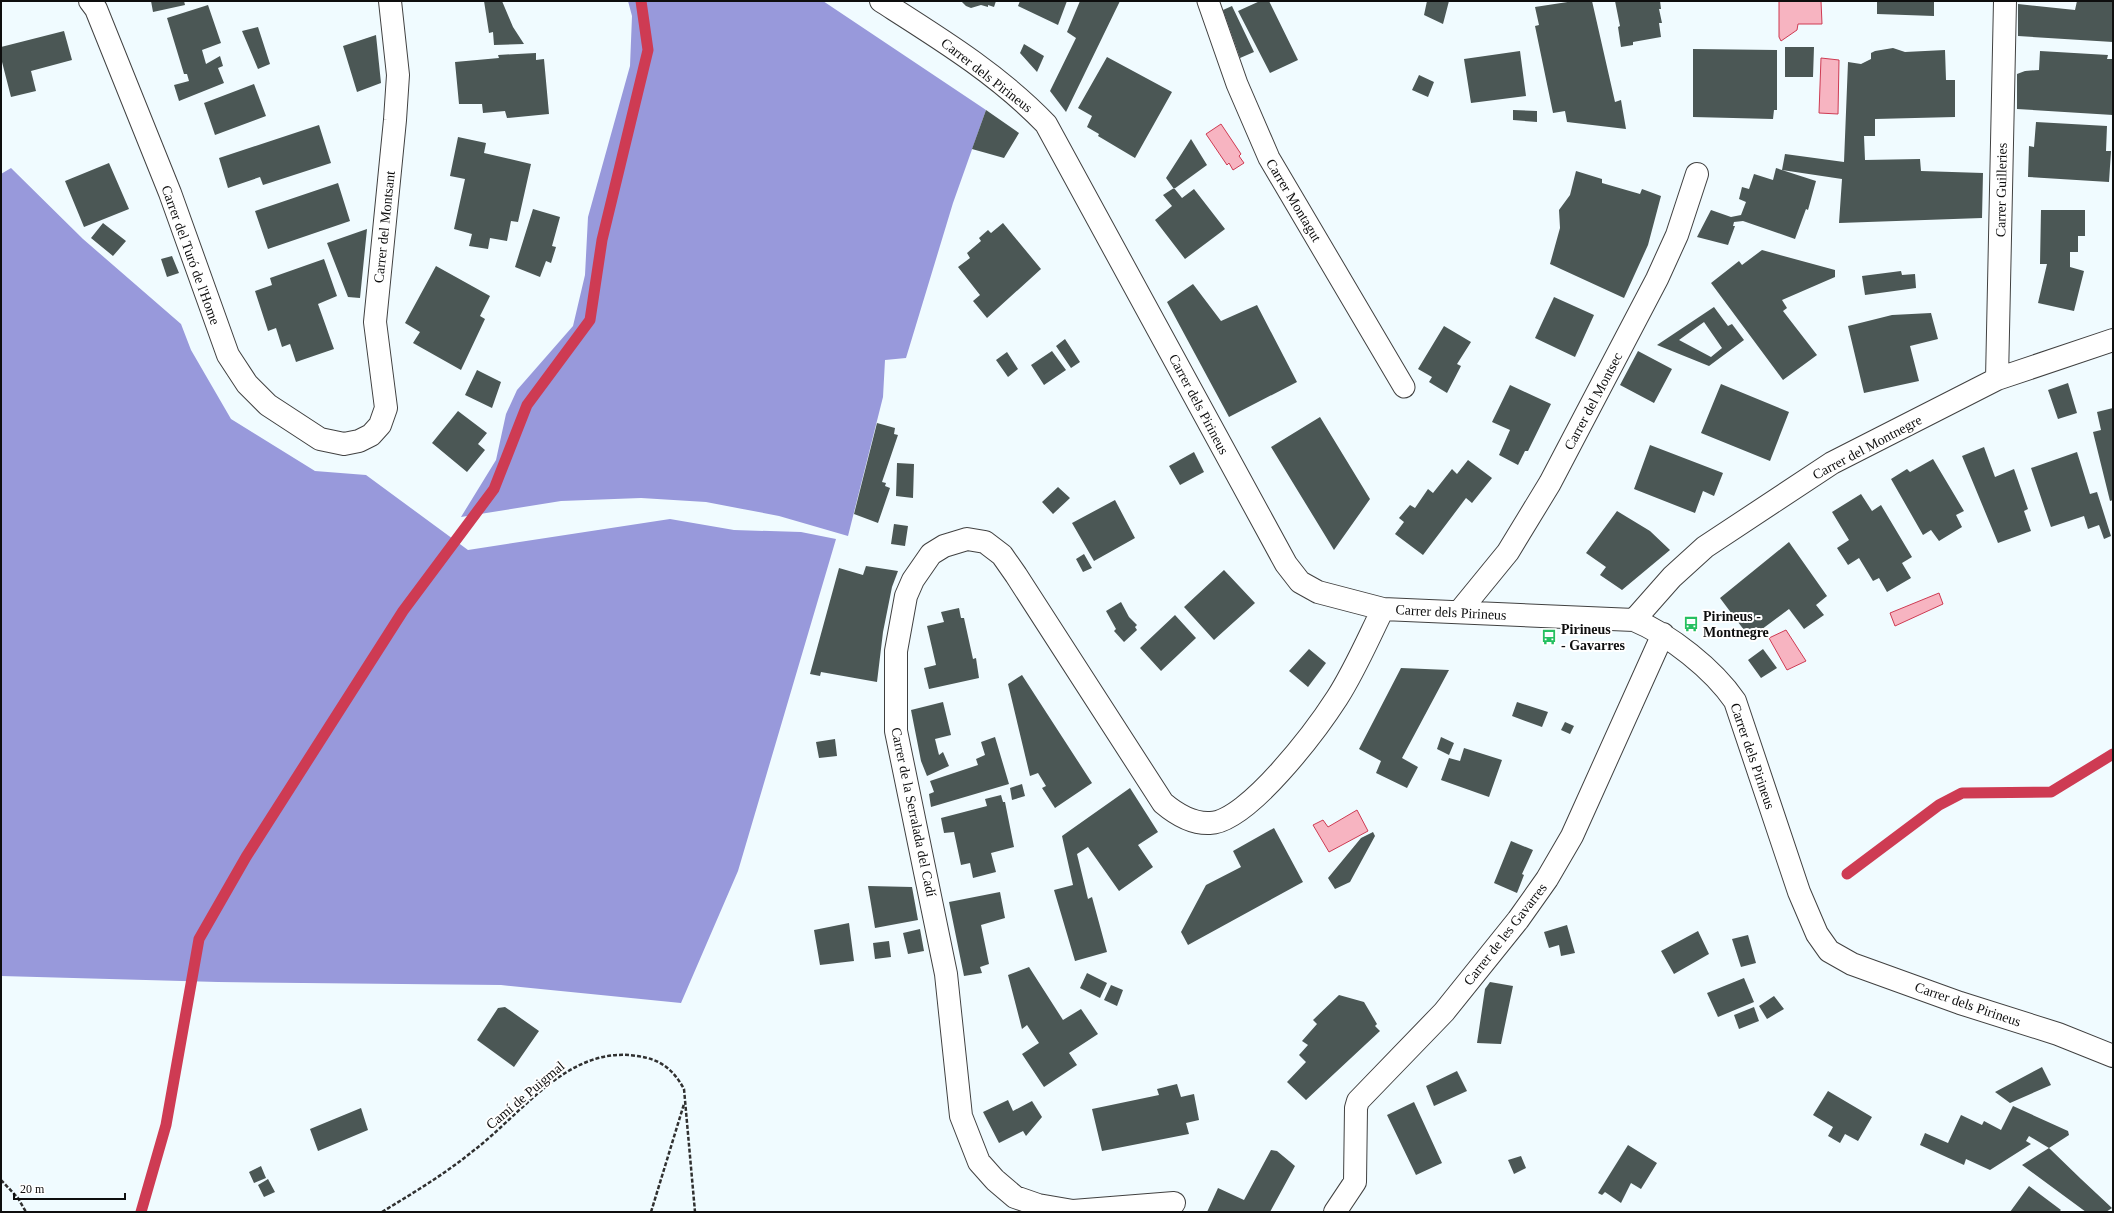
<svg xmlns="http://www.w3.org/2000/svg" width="2114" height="1213" viewBox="0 0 2114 1213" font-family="'Times New Roman',serif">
	<rect width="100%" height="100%" fill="#f0fbff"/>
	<!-- forest -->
	<path fill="#9899db" d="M628,1h195l163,109 -33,93 -47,155 -21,2 -2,37 -35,139 -69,-20 -73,-14 -65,-4 -80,3 -100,16 35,-57 10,-46 11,-24 56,-64 12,-51 3,-58 42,-151 2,-50z
		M11,168l72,71 98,85 10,26 40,69 84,52 51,4 102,75 202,-31 64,11 67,2 35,7 -98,332 -57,132 -180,-18 -283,-3 -217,-6v-802z"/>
	<!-- water -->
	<path fill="#f7b4c1" stroke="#ce3b53" d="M1779,1h42l1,23h-24l-1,6 -16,11 -2,-4z
		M1821,58l18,2 -1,54 -19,-1z
		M1221,124l20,30 -2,2 5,7 -11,7 -4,-7 -2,2 -21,-31z
		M1939,593l4,11 -48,22 -5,-13z
		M1786,630l20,31 -19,9 -18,-32z
		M1357,810l11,21 -39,21 -16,-27 10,-5 5,7z"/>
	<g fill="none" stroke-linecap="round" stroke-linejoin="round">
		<!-- stream -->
		<path stroke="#ce3b53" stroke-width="11" d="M1847,874l92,-69 23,-12 89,-1 62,-38
			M141,1212l25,-87 33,-186 47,-82 157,-246 91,-122 33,-84 63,-85 12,-80 46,-190 -7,-49"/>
	</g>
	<!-- building -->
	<path fill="#4b5755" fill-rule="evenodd" d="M151,1h33l1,4 -32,7z
		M484,1h18l11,26 11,17 -30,1 -1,-13 -4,1z
		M961,1h35l-2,6 -6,-2v2l-7,-2 -10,3 -5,-2z
		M1020,1h47l-9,24 -40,-19z
		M1080,1h40l-54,111 -16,-21 26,-53 -9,-6z
		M1260,1h9l29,59 -28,13 -32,-62z
		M1427,1h22l-6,23 -19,-9z
		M1574,1h18l23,101 6,-2 5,29 -59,-7 -2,-11 -12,2 -18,-87 4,-1 -4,-18z
		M1615,1h45l1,8h-2l3,14h-3l2,14 -28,5v3l-12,2 -3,-20 2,-1z
		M1877,1h57v15l-57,-2z
		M2077,1h36v41l-95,-6v-32l57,6z
		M208,5l13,38 -19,7 4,14 14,-8 3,10 -5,2 6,15 -45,18 -5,-16 15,-4 -2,-7h-3l-17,-56z
		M1232,6l22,46 -14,6 -17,-48z
		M258,27l12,37 -12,5 -16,-38z
		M64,31l8,29 -41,11 5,20 -25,6 -10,-39v-11z
		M376,35l5,48 -24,9 -14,-46z
		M1024,44l20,12 -7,16 -17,-19z
		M1785,47h29l-1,30h-28z
		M1893,48l12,4 40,-2 1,30h9v37l-80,2v17h-11l1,24 55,-1 1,12 62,2 -1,45 -143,5 3,-44 -60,-9 3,-16 59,8 4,-100 13,2 10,-5v-6l4,-2z
		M1693,49l84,1v60h-3l-1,9 -80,-2z
		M1520,51l6,45 -55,7 -7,-44z
		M2040,51l68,4 -1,4h6v56l-96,-6v-35l8,-3 14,-1z
		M536,53v7l8,-1 5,55 -42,4 -2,-7 -22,2 -1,-9h-23l-4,-42 44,-4 -1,-3z
		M1107,57l65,35 -37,66 -37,-22 1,-2 -12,-7 5,-11 -14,-8z
		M1419,75l15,7 -6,15 -16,-7z
		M254,84l12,32 -51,19 -11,-32z
		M986,110l33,23 -15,25 -32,-9z
		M1513,110l24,1v11l-24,-2z
		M2036,122l71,4 -1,25h5l-2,31 -81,-5 1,-31 5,1z
		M319,125l12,38 -68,22 -3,-8 -32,11 -9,-30z
		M458,137l28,6 -2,10 47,11 -13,58 -7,-1 -4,20 -17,-3 -2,11 -19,-3 3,-12 -18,-5 11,-50 -15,-3z
		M1191,139l16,26 -33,24 -8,-11z
		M109,163l20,46 -45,18 -19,-46z
		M1776,168l40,13 -8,29 -2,-1 -11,30 -52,-18 -9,1 -1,4h2l-7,19 -31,-8 14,-27 20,7 10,-2 5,-13 -7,-3 3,-12 7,2 5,-15 19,6z
		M1576,171l26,8v4l38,11 2,-5 19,7 -13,49 -24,53 -74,-34 10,-36 -1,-18 11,-15z
		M338,183l12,38 -82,28 -13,-38z
		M1174,188l8,10 12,-9 31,40 -40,30 -30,-39 17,-14 -9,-11z
		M533,209l27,8 -8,29 4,1 -5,16 -5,-2 -6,16 -25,-10z
		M2041,210h44v26h-7v16h-8v15l14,4 -10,40 -36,-8 9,-39h-7z
		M103,223l23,18 -13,15 -22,-18z
		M1003,223l38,46 -54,49 -14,-17 7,-6 -22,-28 12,-9 -3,-5 14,-12 -2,-3 9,-8 3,3z
		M367,229l-7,69 -12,-1 -21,-54z
		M1762,250l73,20v7l-53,23 5,8 -4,3 34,44 -34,25 -72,-97 28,-22 3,4z
		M172,256l7,17 -12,4 -6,-18z
		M324,259l13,37 -19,8 16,45 -38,13 -6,-18 -8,3 -6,-19 -8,3 -13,-40 17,-6 -2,-7z
		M436,266l54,30 -10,20 5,3 -24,51 -48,-27 7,-11 -15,-9z
		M1901,271l1,4 13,-1 1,14 -51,7 -3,-19z
		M1193,284l28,37 36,-16 40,77 -68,35 -62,-115z
		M1554,297l40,18 -19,42 -40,-19z
		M1714,307l14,19 4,-2 12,16 -35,26 -52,-21zM1704,322l18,26 -11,9 -32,-17z
		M1931,313l7,26 -28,7 9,35 -55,12 -16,-67 44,-11z
		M1444,326l27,16 -14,22 4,2 -14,27 -18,-11 3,-5 -14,-8z
		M1065,339l15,23 -9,6 -15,-22z
		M1052,351l14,19 -22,15 -13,-20z
		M1638,351l34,18 -18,34 -34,-18z
		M1007,352l11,17 -10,8 -12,-17z
		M477,370l24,12 -9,26 -27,-13z
		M2068,383l9,30 -19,6 -10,-29z
		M1721,384l68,28 -19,49 -69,-28z
		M1510,385l41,19 -23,47h-3l-7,14 -19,-10 11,-25 -18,-8z
		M2113,408v92l-3,1 -17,-69 8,-2 -4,-18z
		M458,411l29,22 -9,11 7,6 -18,22 -35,-29z
		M1320,417l50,82 -36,51 -63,-103z
		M877,423l18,5 -1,6 4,1 -16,47 4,1 -1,3 5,2 -12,35 -24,-9z
		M1650,445l73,28 -9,23 -11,-5 -8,22 -61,-24z
		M1984,447l11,30 19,-8 14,40 -4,2 7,20 -33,12 -36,-87z
		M1194,452l10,20 -24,13 -11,-19z
		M2077,452l13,42 7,-2 14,44 -7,3 -5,-14 -11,4 -4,-13 -33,11 -20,-59z
		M1933,459l31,52 -8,4 6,12 -23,14 -8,-11 -8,5 -32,-56 16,-10 3,3z
		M1468,460l24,18 -20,25 -6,-5 -43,57 -28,-21 9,-12 -5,-4 11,-13 5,3 13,-19 5,4 19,-24 5,5z
		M897,463l17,1 -1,34 -17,-2z
		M1058,487l12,11 -17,16 -11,-12z
		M1861,494l11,17 9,-6 31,52 -10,6 9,15 -24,14 -8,-14 -6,3 -14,-23 -11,7 -11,-17 12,-8 -17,-28z
		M1115,500l20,38 -41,23 -22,-38z
		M1617,511l33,20 20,19 -48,40 -22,-15 6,-8 -20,-14z
		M894,524l14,2 -3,20 -14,-2z
		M1789,542l38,54 -11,9 8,10 -20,14 -15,-20 -39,29 -30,-40z
		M1084,554l8,14 -9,4 -7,-13z
		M866,566l32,5 -6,16 -9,45 -6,50 -56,-10 -1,4 -10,-2 29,-106 24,7z
		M1224,570l31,33 -41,37 -30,-33z
		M1121,602l8,15 8,8 -2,2 2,3 -13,12 -10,-11 2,-2 -10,-18z
		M959,608l2,10h3l9,41 3,-1 3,20 -50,11 -5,-21 12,-3 -9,-39 17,-4 -3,-10z
		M1175,615l21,23 -35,33 -21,-23z
		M1309,649l17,14 -18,24 -19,-16z
		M1763,649l14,19 -16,10 -13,-18z
		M1401,668l48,2 -47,88 16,9 -11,21 -31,-15 5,-12 -22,-12z
		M1022,675l70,108 -37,25 -13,-20 4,-2 -8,-13 -8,3 -22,-92z
		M943,702l8,33 -16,4 4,16 4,-3 6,14 -22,10 -6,-15 -10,-51z
		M1517,702l31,10 -6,15 -30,-11z
		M1565,722l9,4 -4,8 -9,-4z
		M995,737l14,47 -78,23 -2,-13 5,-2 -4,-11 48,-16 -2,-6 9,-4 -4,-13z
		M1441,737l13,6 -5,12 -12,-6z
		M835,739l2,17 -18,2 -3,-16z
		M1464,748l38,12 -13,37 -48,-17 8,-22 11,3z
		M1022,784l3,12 -13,4 -2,-12z
		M1130,788l28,44 -20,13 15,22 -34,24 -31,-44 -11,7 11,45 4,-2 15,55 -32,9 -21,-71 19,-5 -11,-49z
		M1001,795l2,7h2l9,45 -23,6 5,19 -23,6 -3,-15 -9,2 -7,-33 -10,1 -3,-15 46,-12 -2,-7z
		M1274,828l29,54 -115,63 -7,-13 25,-47 35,-18 -8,-16z
		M1373,832l2,4 -25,46 -15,7 -7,-11 33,-40z
		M1511,841l22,9 -11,24 2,1 -7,18 -23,-10z
		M868,886l44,1 6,33 -43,8z
		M1000,892l5,26 -24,7 8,39 -9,3 2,6 -18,3 -15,-74z
		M849,923l5,38 -34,4 -6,-35z
		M1567,925l8,28 -14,3 -2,-11 -10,3 -5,-16z
		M920,929l4,22 -16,3 -5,-21z
		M1698,931l11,23 -35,20 -13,-23z
		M1748,935l8,28 -15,4 -9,-28z
		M889,941l2,16 -16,2 -2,-16z
		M1029,967l34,53 18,-11 17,25 -29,19 8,12 -33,22 -22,-33 17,-11 -12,-18 -5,4 -14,-54z
		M1087,973l20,10 -7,15 -20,-10z
		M1744,978l10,24 -36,15 -11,-24z
		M1490,982l23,4 -12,58 -24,-1 8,-54z
		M1111,985l12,5 -6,16 -13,-6z
		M1339,995l25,7 13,22 -2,2 5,5 -74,69 -19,-18 19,-20 -7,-7 9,-10 -6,-4 15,-17 -4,-4z
		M1774,996l10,13 -17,10 -8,-13z
		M505,1007l34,24 -25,36 -37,-27 21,-32z
		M1754,1007l5,14 -20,8 -5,-14z
		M2042,1067l9,18 -41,18 -15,-11z
		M1457,1071l10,20 -33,15 -8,-20z
		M1177,1084l4,13 13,-3 5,26 -13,3 3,11 -87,17 -10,-42 67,-14 -2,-6z
		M1828,1091l44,26 -14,24 -13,-7 -5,9 -12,-7 5,-9 -20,-12z
		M1008,1100l5,11 19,-10 10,16 -16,19 -3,-5 -24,12 -16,-31z
		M1414,1102l28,61 -26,12 -29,-60z
		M2013,1106l55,25 1,4 -20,13 -20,-12 -3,5 5,3 -41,26 -24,-11 -2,6 -44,-20 5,-12 23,10 13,-28 21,10 2,-4 17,9z
		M361,1108l7,22 -50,21 -8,-22z
		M1628,1145l29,18 -16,26 -10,-6 -10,20 -16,-11 -3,3 -4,-2z
		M2049,1148l32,31 31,29 -6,4h-20l-64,-47z
		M1271,1150l6,1 18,15 -25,46h-63l11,-24 26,12z
		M1521,1156l5,12 -12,6 -6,-14z
		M261,1166l5,12 -12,5 -5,-11z
		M268,1179l7,13 -11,5 -6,-12z
		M2029,1186l32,24 -2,2h-49z"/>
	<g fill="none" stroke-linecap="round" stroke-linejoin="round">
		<defs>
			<path id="lane" d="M1208,1l29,83 32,74 135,229"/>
			<path id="street" d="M90,1l6,8 74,184 58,162 19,29 21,21 52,34 24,5 15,-3 12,-6 9,-10 6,-17 -11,-86 20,-202 3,-45 -8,-74
				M881,1c58,37 117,73 165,123l240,440 14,18 18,10 65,17 251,11c36,15 79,49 101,81l64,191 18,42 12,17 23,13 108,39 98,31 55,22
				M1997,379l8,-378
				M1459,612l49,-60 42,-69 107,-204 20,-44 20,-61
				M1634,620l38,-43 33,-30 127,-84 165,-84 116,-39
				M1174,1203l-101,8 -35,-6 -23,-8 -20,-17 -16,-18 -18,-46 -15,-142 -50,-243v-80l10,-55 7,-16 18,-26 13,-8 23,-7 18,3 17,13 14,20 147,228c13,11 29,21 47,20 38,-1 107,-94 127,-125 18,-28 31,-59 46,-89
				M1335,1212l20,-30 1,-74 2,-7 86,-89 74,-92 29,-41 25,-43 91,-202"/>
		</defs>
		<!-- lane casing -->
		<use href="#lane" stroke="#414141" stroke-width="23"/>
		<!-- street casing -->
		<use href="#street" stroke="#414141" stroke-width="24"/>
		<!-- path -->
		<path stroke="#303030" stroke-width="2.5" stroke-dasharray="4 2" stroke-linecap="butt" d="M1,1180l17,18 8,14
			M382,1212c31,-19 63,-38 91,-61 49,-37 95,-106 164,-95 23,3 36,13 47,33l11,123
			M651,1212l33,-108"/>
		<!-- lane -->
		<use href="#lane" stroke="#fff" stroke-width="21"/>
		<!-- street -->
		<use href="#street" stroke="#fff" stroke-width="22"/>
	</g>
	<!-- icons -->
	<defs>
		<symbol id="bus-bare" viewBox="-9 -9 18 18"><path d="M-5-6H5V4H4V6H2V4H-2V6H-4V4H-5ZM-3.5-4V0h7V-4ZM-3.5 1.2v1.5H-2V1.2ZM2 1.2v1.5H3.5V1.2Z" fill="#25c061" stroke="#fff" stroke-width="2.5" paint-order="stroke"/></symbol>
	</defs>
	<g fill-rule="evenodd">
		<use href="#bus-bare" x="1680" y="613" width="22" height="22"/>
		<use href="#bus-bare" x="1538" y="626" width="22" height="22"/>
	</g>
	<g text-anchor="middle" stroke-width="4" stroke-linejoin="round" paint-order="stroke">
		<!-- street labels -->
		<g font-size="14" fill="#0e0e0e" stroke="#fff">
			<text transform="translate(987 75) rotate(38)" y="5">Carrer dels Pirineus</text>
			<text transform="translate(2001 190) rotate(-89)" y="5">Carrer Guilleries</text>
			<text transform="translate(1294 200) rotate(59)" y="5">Carrer Montagut</text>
			<text transform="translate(384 227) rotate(-84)" y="5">Carrer del Montsant</text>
			<text transform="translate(191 255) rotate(70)" y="5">Carrer del Turó de l'Home</text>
			<text transform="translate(1593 401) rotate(-62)" y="5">Carrer del Montsec</text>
			<text transform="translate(1199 404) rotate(62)" y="5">Carrer dels Pirineus</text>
			<text transform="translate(1867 447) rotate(-28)" y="5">Carrer del Montnegre</text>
			<text transform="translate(1451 612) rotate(3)" y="5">Carrer dels Pirineus</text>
			<text transform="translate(1753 756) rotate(71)" y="5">Carrer dels Pirineus</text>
			<text transform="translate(914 812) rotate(78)" y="5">Carrer de la Serralada del Cadí</text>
			<text transform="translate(1505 934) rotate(-52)" y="5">Carrer de les Gavarres</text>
			<text transform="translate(1968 1004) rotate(19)" y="5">Carrer dels Pirineus</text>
			<text transform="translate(525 1095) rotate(-40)" y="5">Camí de Puigmal</text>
		</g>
		<!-- poi labels -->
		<g font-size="14" font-weight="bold" fill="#0e0e0e" stroke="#fff" text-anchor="start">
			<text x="1703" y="621">Pirineus -<tspan x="1703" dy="16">Montnegre</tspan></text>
			<text x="1561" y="634">Pirineus<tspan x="1561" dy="16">- Gavarres</tspan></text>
		</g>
	</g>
	<!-- border -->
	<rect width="2114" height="1213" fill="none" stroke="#0e0e0e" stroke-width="4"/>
	<!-- scale -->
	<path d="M14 1193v6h111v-6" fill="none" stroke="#0e0e0e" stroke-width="2"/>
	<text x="20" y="1193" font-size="12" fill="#0e0e0e" stroke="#ffffff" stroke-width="3" paint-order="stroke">20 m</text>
</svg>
